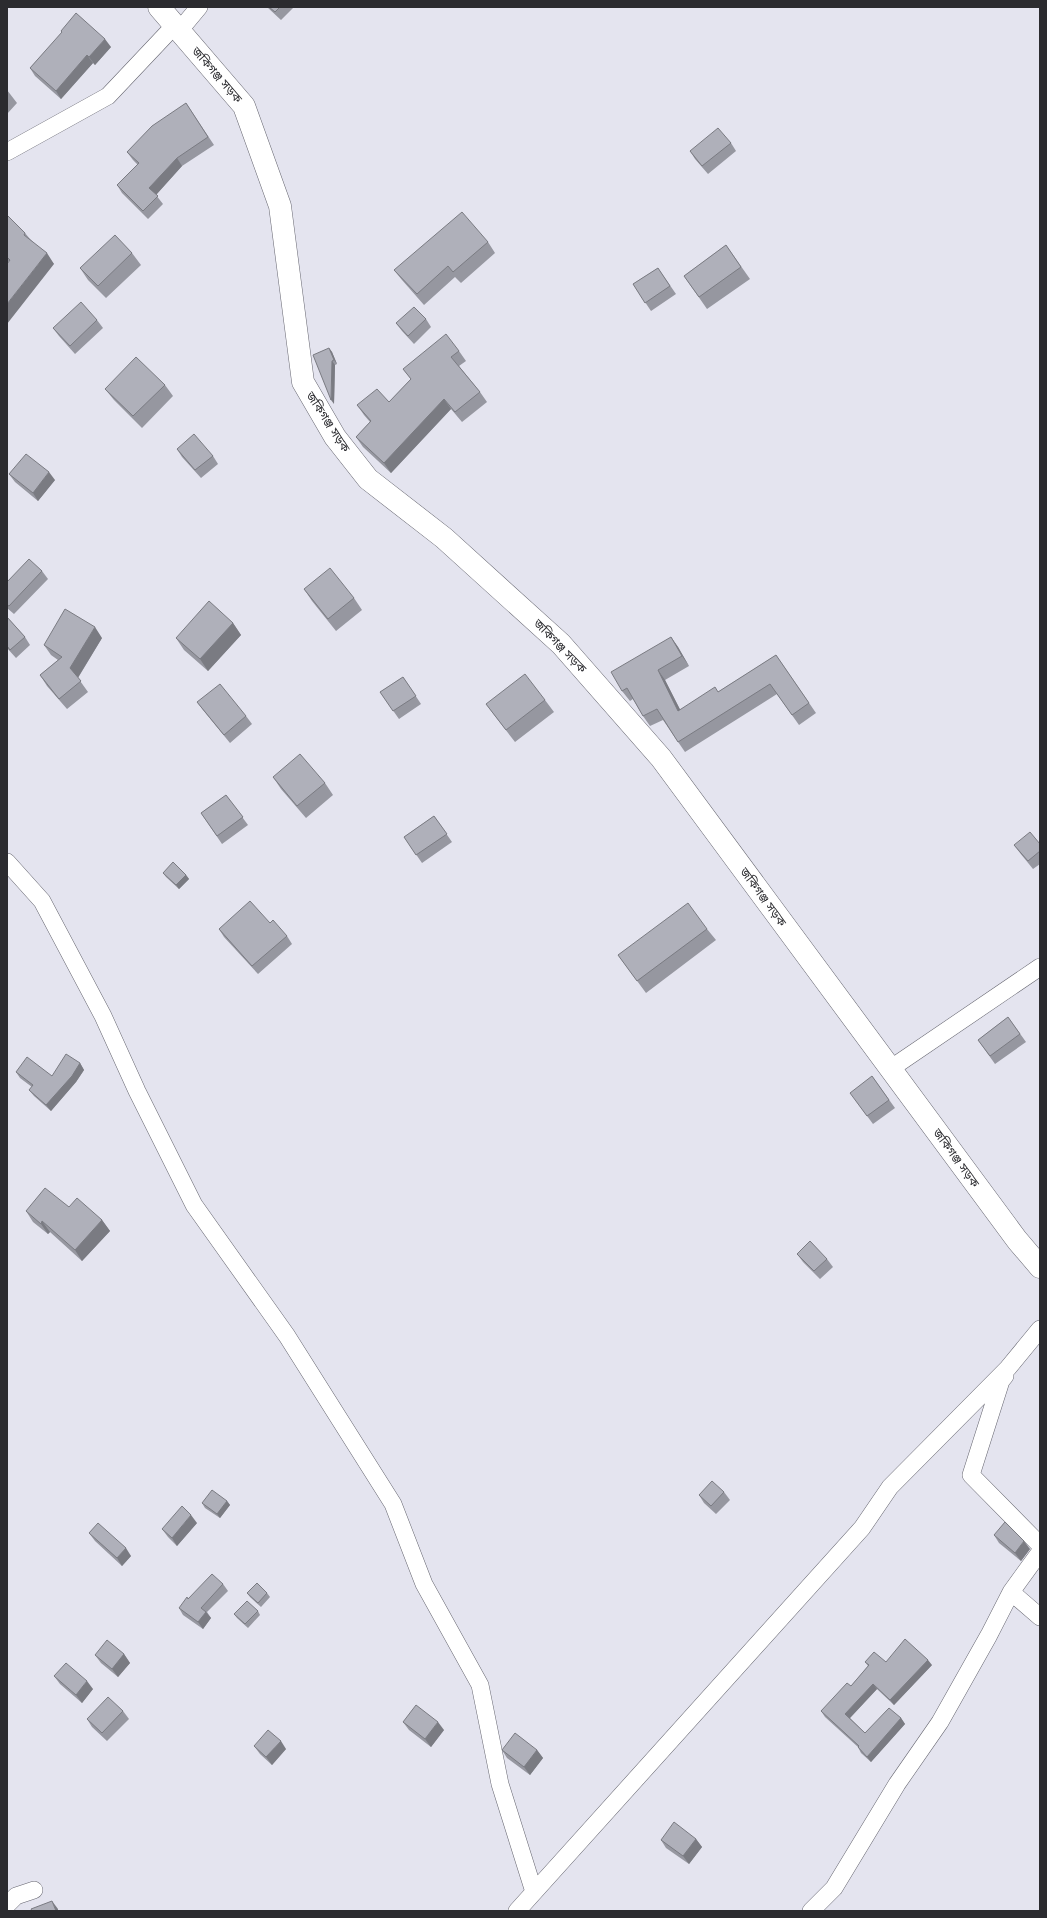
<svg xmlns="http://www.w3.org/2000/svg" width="1047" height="1918" viewBox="0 0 1047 1918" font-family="Helvetica,'Noto Sans Bengali',sans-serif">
	<rect width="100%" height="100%" fill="#e4e4ef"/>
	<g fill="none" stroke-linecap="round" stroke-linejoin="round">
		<defs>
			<path id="minor" d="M179,31l20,-24
				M7,152l101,-56 67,-71
				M7,862l35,39 61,115 34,75 57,114 93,131 106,168 31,80 56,101 20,99 34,108
				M890,1069l150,-102
				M1005,1376l-4,5 -30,94 69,70
				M1040,1552l-29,40 29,25
				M7,1905l9,-9 18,-6
				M517,1911l345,-383 28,-41 118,-119 32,-39
				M811,1911l23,-23 63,-104 43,-62 49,-87 22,-43"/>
			<path id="secondary" d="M159,7l85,99 36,100 23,176 32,55 33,42 76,59 117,106 100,114 356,482 23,27"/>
		</defs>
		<!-- minor casing -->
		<use href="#minor" stroke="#666670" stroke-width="18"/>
		<!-- secondary casing -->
		<use href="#secondary" stroke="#666670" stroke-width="23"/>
		<!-- minor -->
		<use href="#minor" stroke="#fff" stroke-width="17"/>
		<!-- secondary -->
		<use href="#secondary" stroke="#fff" stroke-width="22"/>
	</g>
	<!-- wall -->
	<path fill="#9697a0" d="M267,7h27l-13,13z
		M61,31l50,16 -16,18 -2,-2 -32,36 -26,-23 -5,-8 32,-35z
		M7,90l10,13 -10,11z
		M186,103l28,42 -32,21 -26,29 7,9 -15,15 -26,-26 -5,-8 21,-20 -5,-5 -6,-8z
		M731,143l5,8 -28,23 -13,-15 -5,-8z
		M7,215l18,18 5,6 24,25 -45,-2 -2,-2z
		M488,242l7,11 -34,30 -6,-6 -31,28 -22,-25 -8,-10z
		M726,245l24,34 -43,30 -23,-33z
		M132,253l9,12 -35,33 -18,-18 -8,-12z
		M658,268l18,26 -25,17 -18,-27z
		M426,319l5,8 -17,17 -12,-13 -6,-8z
		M97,320l6,8 -28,26 -16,-18 -6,-8z
		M329,348l3,4 5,12 -2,1 -1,39z
		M459,351l7,10 -7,5 21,26 7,10 -25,20 -11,-13 -60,64 -28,-26 -7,-10 14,-15 -6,-7 -7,-10 32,-3 22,-23 -8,-10z
		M165,385l8,11 -31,32 -28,-28 -9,-11z
		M177,449l36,7 5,8 -17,14 -19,-21z
		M9,474l46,6 -17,21 -23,-19z
		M42,571l6,8 -34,35 -7,-6v-26z
		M304,589l50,9 8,12 -26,21 -24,-30z
		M7,617l18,20 5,8 -14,13 -9,-10z
		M233,623l8,12 -33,36 -24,-21 -8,-12z
		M671,637l7,10 11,19 -24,14 15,30 38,-18 58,-37 40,58 -17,12 -22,-31 -92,58 -22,-32 -13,6 -7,-10 -10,-17 -3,2 -8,-10z
		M102,638l-24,40 10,14 -21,17 -20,-23 -7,-11 18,-15 -7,-5 -7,-10z
		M403,677l18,27 -22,15 -19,-27z
		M545,700l9,12 -39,30 -20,-26 -9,-12z
		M197,702l49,14 6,8 -22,19 -27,-33z
		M273,777l52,6 8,12 -27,23 -25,-29z
		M226,795l22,30 -26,19 -21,-31z
		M434,816l18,26 -30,21 -18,-26z
		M1040,844v20l-7,5 -13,-16 -6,-8z
		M163,873l23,2 3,4 -10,10 -13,-12z
		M270,923l17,13 5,8 -34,30 -34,-37 -5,-8z
		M707,929l9,11 -70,53 -28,-38z
		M1008,1017l18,25 -31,22 -17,-24z
		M80,1063l4,7 -8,12 -25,29 -17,-15 -5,-6 3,-3 -12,-9 -4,-6 36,4z
		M872,1076l23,32 -22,16 -17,-23z
		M69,1207l33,13 8,11 -28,30 -32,-29 -2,2 -15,-12 -7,-11z
		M797,1254l30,5 6,8 -13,12 -17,-17z
		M724,1492l6,8 -14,14 -12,-11 -5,-8z
		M227,1501l3,4 -10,13 -15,-10 -3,-5z
		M197,1523l-20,23 -9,-9 -6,-8z
		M89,1533l42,23 -9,10 -27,-25z
		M994,1535l36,14 -9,12 -22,-18z
		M223,1584l5,7 -21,21 4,6 -8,11 -20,-14 -4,-7z
		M247,1593h20l3,4 -9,10 -11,-10z
		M258,1611l2,4 -12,13 -11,-10 -3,-4z
		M124,1654l6,9 -12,14 -17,-14 -6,-8z
		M865,1662h21l46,3 -38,40 -17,-16 -27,29 15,15 36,-15 4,6 -34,38 -10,-9 -3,-6 -33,-30 -4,-6 30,-25 17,-20z
		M54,1676l39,13 -11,14 -22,-19z
		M123,1711l6,8 -22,22 -15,-14 -5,-8z
		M403,1722l41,8 -13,17 -22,-17z
		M254,1746l32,3 -14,16 -12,-11z
		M502,1750h35l6,8 -13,17 -23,-17z
		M696,1839l6,8 -13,17 -23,-16 -5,-8z"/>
	<!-- shaded-wall -->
	<path fill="#7a7b82" d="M105,39l6,8 -16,18 -6,-8z
		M87,55l6,8 -32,36 -5,-8z
		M177,158l5,8 -27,30 -6,-8z
		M47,253l7,11 -47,60v-20z
		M329,348l3,4 5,12 -3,-4z
		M332,361l3,4 -1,39 -3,-4z
		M444,399l7,10 -60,64 -7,-10z
		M49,472l6,8 -17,21 -5,-8z
		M233,623l8,12 -33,36 -8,-12z
		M95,627l7,11 -25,41 -7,-11z
		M671,637l7,10 11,19 -7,-10z
		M658,670l7,10 21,41 -8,-10z
		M186,875l3,4 -10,10 -3,-4z
		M80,1063l4,7 -8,12 -25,29 -5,-6z
		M102,1220l8,11 -28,30 -7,-11z
		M42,1221l8,11 -2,2 -7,-10z
		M227,1501l3,4 -10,13 -3,-4z
		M191,1515l6,8 -20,23 -5,-8z
		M1024,1541l6,8 -9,12 -6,-8z
		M126,1548l5,8 -9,10 -5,-8z
		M206,1612l5,6 -8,11 -5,-7z
		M124,1654l6,9 -12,14 -6,-8z
		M928,1660l4,5 -38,40 -4,-5z
		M87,1681l6,8 -11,14 -6,-8z
		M873,1684l4,5 -28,30 -4,-5z
		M901,1718l4,6 -34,38 -4,-5z
		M438,1722l6,8 -13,17 -6,-8z
		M281,1741l5,8 -14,16 -6,-8z
		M537,1750l6,8 -13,17 -6,-8z
		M696,1839l6,8 -13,17 -6,-8z
		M52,1901l6,8v2h-2z"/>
	<!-- building -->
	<path fill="#afb0ba" stroke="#7a7b82" d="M269,7h11l-5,5z
		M76,13l29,26 -16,18 -2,-2 -31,36 -26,-23 32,-36 -1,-1z
		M186,103l22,34 -31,21 -28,30 9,8 -15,15 -26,-26 22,-22 -12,-11 25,-26z
		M718,128l13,15 -29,23 -12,-15z
		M462,212l26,30 -35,30 -5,-6 -31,28 -23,-24z
		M7,215l18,18 -1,2 23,18 -40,51v-40l3,-4 -3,-3z
		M115,235l17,18 -34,33 -18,-18z
		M726,245l15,22 -42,30 -15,-21z
		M658,268l12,18 -25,17 -12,-19z
		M81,302l16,18 -27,26 -17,-18z
		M414,307l12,12 -18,17 -12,-13z
		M446,334l13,17 -8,6 29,35 -25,20 -11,-13 -60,64 -28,-26 15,-16 -14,-16 20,-16 12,13 22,-23 -8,-10z
		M329,348l5,12 -2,1 -1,39 -18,-45z
		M136,357l29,28 -32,31 -28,-27z
		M194,434l19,22 -18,14 -18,-21z
		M26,454l23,18 -16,21 -24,-19z
		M29,559l13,12 -33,35 -2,-1v-23z
		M330,568l24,30 -26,21 -24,-30z
		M209,601l24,22 -33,36 -24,-21z
		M65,609l30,18 -25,41 11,13 -22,18 -19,-24 22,-18 -18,-12z
		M7,617l18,20 -15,13 -3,-4z
		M671,637l11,19 -24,14 20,41 37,-24 3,5 58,-37 33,48 -17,12 -22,-31 -92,58 -21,-33 -14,7 -16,-28 -5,3 -11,-19z
		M525,674l20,26 -39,30 -20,-26z
		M403,677l13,19 -23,15 -13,-19z
		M220,684l26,32 -22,19 -27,-33z
		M300,754l25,29 -28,23 -24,-29z
		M226,795l17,22 -26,19 -16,-23z
		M434,816l13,18 -31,21 -12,-18z
		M1030,832l10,12v7l-12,10 -14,-16z
		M173,862l13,13 -10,10 -13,-12z
		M250,901l20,22 3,-3 14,16 -35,30 -33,-37z
		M688,903l19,26 -70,52 -19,-26z
		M1008,1017l12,17 -30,22 -12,-16z
		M66,1054l14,9 -8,13 -26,29 -17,-15 4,-5 -17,-13 11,-15 25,19z
		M872,1076l17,24 -22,16 -17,-23z
		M45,1188l24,19 8,-9 25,22 -27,30 -33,-29 -1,3 -15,-13z
		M810,1241l17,18 -13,12 -17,-17z
		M712,1481l12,11 -13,14 -12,-11z
		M212,1490l15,11 -10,13 -15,-11z
		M182,1506l9,9 -19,23 -10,-9z
		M1005,1522l19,19 -9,12 -21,-18z
		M98,1523l28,25 -9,10 -28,-25z
		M212,1574l11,10 -22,24 5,4 -8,10 -19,-14 8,-11 1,2z
		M257,1583l10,10 -9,10 -11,-10z
		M247,1601l11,10 -13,13 -11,-10z
		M905,1639l23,21 -38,40 -17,-16 -28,30 20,19 24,-25 12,10 -34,39 -9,-10 1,-1 -38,-35 26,-28 4,3 18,-21 -4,-3 9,-10 12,10z
		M107,1640l17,14 -12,15 -17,-14z
		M66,1663l21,18 -11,14 -22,-19z
		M108,1697l15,14 -21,22 -15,-14z
		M416,1705l22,17 -13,17 -22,-17z
		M268,1730l13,11 -15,16 -12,-11z
		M515,1733l22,17 -13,17 -22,-17z
		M674,1822l22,17 -13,17 -22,-16z
		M52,1901l4,10h-24l-1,-2z"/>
	<g text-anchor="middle" stroke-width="3" stroke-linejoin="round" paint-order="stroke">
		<!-- street labels -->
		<g font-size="12" fill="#2b2b2f" stroke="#fff">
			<text transform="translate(217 75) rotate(49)" y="4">জকিগঞ্জ সড়ক</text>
			<text transform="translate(328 422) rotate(57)" y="4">জকিগঞ্জ সড়ক</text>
			<text transform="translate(560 646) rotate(46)" y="4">জকিগঞ্জ সড়ক</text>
			<text transform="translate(763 897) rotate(54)" y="4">জকিগঞ্জ সড়ক</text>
			<text transform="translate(956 1158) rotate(54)" y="4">জকিগঞ্জ সড়ক</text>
		</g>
	</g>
	<!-- border -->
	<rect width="1047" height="1918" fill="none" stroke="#2b2b2f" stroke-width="16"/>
</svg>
